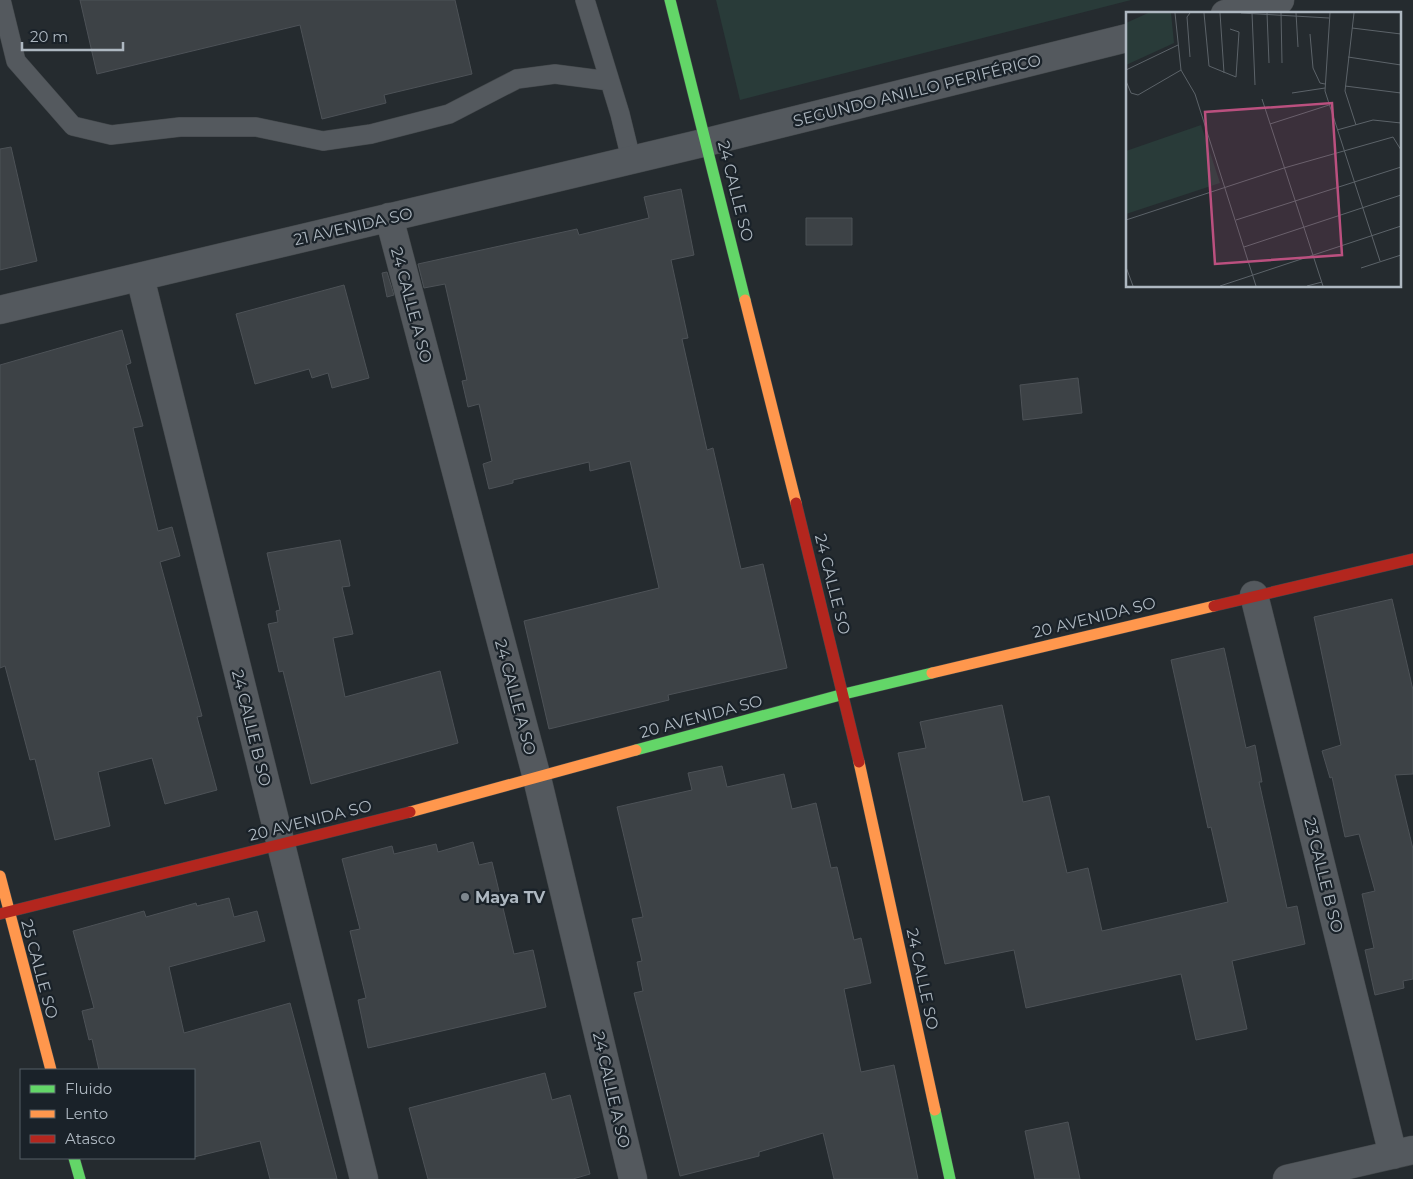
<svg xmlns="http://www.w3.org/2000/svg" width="1413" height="1179" viewBox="0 0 1413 1179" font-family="Montserrat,sans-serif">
	<rect width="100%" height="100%" fill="#252b2f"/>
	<!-- green -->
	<path fill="#293b39" d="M716,0h415l-391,100z"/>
	<!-- building -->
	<path fill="#3d4246" stroke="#4d5257" d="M80,0h375l17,74 -88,21 2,8 -64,16 -22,-94 -203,49z
		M11,147l26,114 -37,9v-121z
		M681,189l13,66 -23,5 17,78 -6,1 25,111 6,-2 28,121 22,-5 24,104 -119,27 1,5 -120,29 -25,-108 135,-33 -29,-127 -40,10 -1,-9 -76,18v3l-24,6 -6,-25 9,-3 -13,-57 -11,3 -6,-26 5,-1 -22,-96 -21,4 -6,-24 159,-35 2,6 70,-17 -5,-21z
		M806,218h46v27h-46z
		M387,272l7,23 -7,2 -5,-24z
		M344,285l25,93 -37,10 -4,-15 -16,5 -3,-9 -54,15 -19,-70z
		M122,330l9,33 -5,2 17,61 -10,2 25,103 14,-4 8,29 -20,6 42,154 -5,1 20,73 -52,14 -13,-46 -54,14 12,54 -55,14 -20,-81 -5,1 -25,-94 -5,2v-303z
		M1078,378l4,35 -59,7 -3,-35z
		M340,540l10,46 -8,1 11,47 -20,4 12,59 95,-26 18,72 -147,41 -28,-113 -4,1 -11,-48 10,-2 -2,-11 4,-1 -13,-57z
		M1392,599l21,91v84l-18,1 18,74v130l-10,2 1,7 -29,7 -10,-45 9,-2 -12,-54 13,-3 -16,-57 -14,3 -13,-60 -2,1 -8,-27 19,-6 -27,-128z
		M1224,648l22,100 9,-3 7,37h-3l28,126 10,-2 8,38 -73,17 15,68 -51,11 -15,-66 -155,34 -12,-58 -69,14 -47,-211 28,-5 -6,-26 82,-17 21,97 26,-6 18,77 21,-5 14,63 126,-29 -17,-75 -3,1 -37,-168z
		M722,766l5,21 57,-13 8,35 24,-6 15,65 6,-1 17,73 7,-2 10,45 -27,6 17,83 33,-7 24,114h-84l-11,-46 -64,19v4l-79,20 -46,-183 9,-2 -6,-29 5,-1 -10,-42 11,-2 -26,-110 75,-17 -4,-17z
		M473,842l6,23 13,-3 22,92 19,-4 13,57 -178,41 -10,-48 8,-2 -16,-67 10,-2 -18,-70 50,-13 2,8 42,-10 2,8z
		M229,898l5,19 23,-6 8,30 -96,26 15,66 106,-30 47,176h-67l-10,-38 -66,16v-87h-95l-7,-31 -3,1 -7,-29 12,-3 -21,-77 71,-20 2,6 50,-14 1,3z
		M545,1073l7,27 18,-5 20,79 -17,5h-145l-19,-71z
		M1068,1122l12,57h-45l-10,-48z"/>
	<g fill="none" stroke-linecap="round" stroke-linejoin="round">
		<defs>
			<path id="lane" d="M1,0l15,61 57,65 38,9 69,-8h76l67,14 48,-7 78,-20 68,-35 38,-5 54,7
				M585,0l35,114 11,45"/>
			<path id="street" d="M1225,14l55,-14
				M389,217l148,561 96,401
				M140,277l224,902
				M0,310l707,-168 420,-104
				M1254,595l139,560
				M1287,1179l126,-29"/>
			<path id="fast" d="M670,0l75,300
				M636,750l208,-56 88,-21
				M935,1110l15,69
				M74,1158l6,21"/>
			<path id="slow" d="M745,300l51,203
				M932,673l282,-67
				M859,762l76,348
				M410,812l226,-62
				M0,876l51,194"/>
			<path id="jam" d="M796,503l63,259
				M1214,606l199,-47
				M0,914l410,-102"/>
		</defs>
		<!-- lane casing -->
		<use href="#lane" stroke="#42474a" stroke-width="20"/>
		<!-- street casing -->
		<use href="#street" stroke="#42474a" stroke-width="29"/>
		<!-- fast casing -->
		<use href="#fast" stroke="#42474a" stroke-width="12"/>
		<!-- slow casing -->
		<use href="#slow" stroke="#42474a" stroke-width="12"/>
		<!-- jam casing -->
		<use href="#jam" stroke="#42474a" stroke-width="12"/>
		<!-- lane -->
		<use href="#lane" stroke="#54595e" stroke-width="19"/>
		<!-- street -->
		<use href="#street" stroke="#54595e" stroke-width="28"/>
		<!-- fast -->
		<use href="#fast" stroke="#63d668" stroke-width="11"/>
		<!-- slow -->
		<use href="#slow" stroke="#ff974d" stroke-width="11"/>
		<!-- jam -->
		<use href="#jam" stroke="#b3261e" stroke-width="11"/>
	</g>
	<!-- markers -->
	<circle fill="#7e878e" stroke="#1a2229" stroke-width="2" cx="465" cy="897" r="5"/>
	<g text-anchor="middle" stroke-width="4.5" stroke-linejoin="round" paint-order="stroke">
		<!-- street labels -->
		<g font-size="16" fill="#aeb8c1" stroke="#1a2229">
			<text transform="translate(917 90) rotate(-14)" y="6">SEGUNDO ANILLO PERIFÉRICO</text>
			<text transform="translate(736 191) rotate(76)" y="6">24 CALLE SO</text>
			<text transform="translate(353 226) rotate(-13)" y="6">21 AVENIDA SO</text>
			<text transform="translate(412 305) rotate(75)" y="6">24 CALLE A SO</text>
			<text transform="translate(833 584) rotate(76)" y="6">24 CALLE SO</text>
			<text transform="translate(1094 617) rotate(-14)" y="6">20 AVENIDA SO</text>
			<text transform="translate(516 697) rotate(75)" y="6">24 CALLE A SO</text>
			<text transform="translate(701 716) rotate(-15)" y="6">20 AVENIDA SO</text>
			<text transform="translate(252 728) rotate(76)" y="6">24 CALLE B SO</text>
			<text transform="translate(310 820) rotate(-14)" y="6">20 AVENIDA SO</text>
			<text transform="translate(1324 875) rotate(76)" y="6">23 CALLE B SO</text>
			<text transform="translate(40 969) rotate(75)" y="6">25 CALLE SO</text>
			<text transform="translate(923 979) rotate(78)" y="6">24 CALLE SO</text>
			<text transform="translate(612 1090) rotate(77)" y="6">24 CALLE A SO</text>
		</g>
		<!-- poi labels -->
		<g font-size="16" font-weight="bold" fill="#aeb8c1" stroke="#1a2229" text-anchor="start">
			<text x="475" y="903">Maya TV</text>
		</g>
	</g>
	<!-- overview -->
	<g transform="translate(1126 12)">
		<rect width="275" height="275" fill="#252b2f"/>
		<path d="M22,1h23l3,30 -48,22v-42zM75,113l19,58 -94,31v-63z" fill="#293b39"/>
		<path fill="none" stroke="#5c6369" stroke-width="1" d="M49,1l6,57 14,24 61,192M64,1l-3,4 3,40M78,1l5,53 27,11 3,-45 -9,-3M94,1l4,60M115,1l88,5M126,1l3,72M141,1l2,50M155,1l1,50M170,1l2,34M204,1l-5,78 55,170M228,1l-9,78 11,34M226,16l49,6M184,22l3,34 7,15 5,1M222,45l53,8M0,58l52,-25M0,69l5,12 7,2 43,-25M219,74l56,7M166,81l33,-5M136,87l61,187M144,112l59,-19M211,118l36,-10 28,3M0,208l158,-52 109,-31 8,13M110,208l165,-53M118,235l157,-52M0,255l7,19M235,256l40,-13M94,274l181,-60M181,274l15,-4"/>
		<path fill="#bb507f" fill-opacity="0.15" stroke="#bb507f" stroke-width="2.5" d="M206,91l10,152 -127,9 -10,-152z"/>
		<rect width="275" height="275" fill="none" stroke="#aeb8c1" stroke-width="2.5"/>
	</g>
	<!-- legend -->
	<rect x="20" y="1069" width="175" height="90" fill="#1a2229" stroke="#555e66"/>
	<rect x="30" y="1085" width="25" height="8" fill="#63d668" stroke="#555e66"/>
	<text x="65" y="1094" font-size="15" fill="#aeb8c1">Fluido</text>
	<rect x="30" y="1110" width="25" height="8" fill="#ff974d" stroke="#555e66"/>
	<text x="65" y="1119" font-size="15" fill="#aeb8c1">Lento</text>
	<rect x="30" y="1135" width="25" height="8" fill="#b3261e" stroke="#555e66"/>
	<text x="65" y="1144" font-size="15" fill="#aeb8c1">Atasco</text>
	<!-- scale -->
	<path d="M22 42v8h101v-8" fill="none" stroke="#aeb8c1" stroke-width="2.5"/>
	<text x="30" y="42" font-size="15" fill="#aeb8c1" stroke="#1a2229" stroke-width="4" paint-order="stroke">20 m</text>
</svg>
